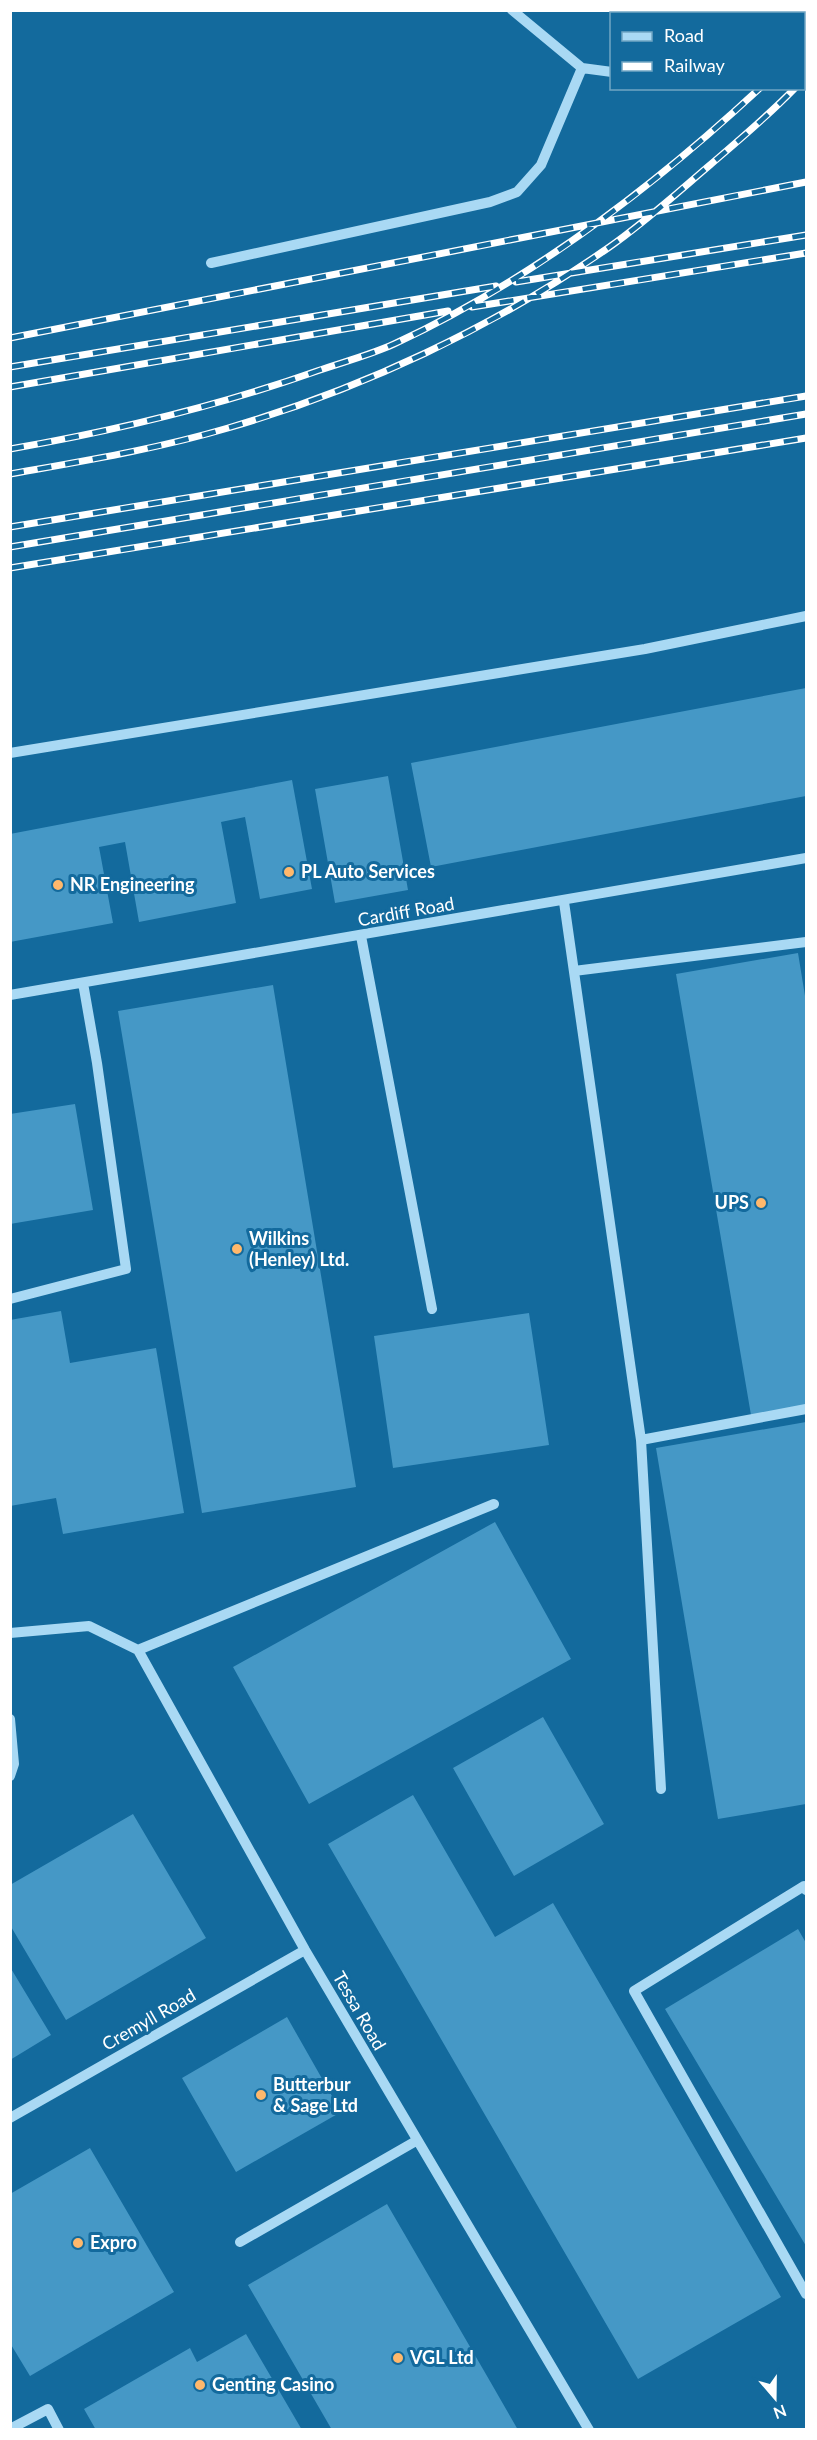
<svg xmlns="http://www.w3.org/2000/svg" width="817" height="2440" viewBox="0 0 817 2440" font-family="Lato,sans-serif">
	<rect width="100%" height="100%" fill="#136a9d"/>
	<!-- building -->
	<path fill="#4598c6" d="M806,688v108l-375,71 -20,-104z
		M388,776l20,114 -73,13 -20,-114z
		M292,780l20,109 -52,10 -15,-82 -24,5 15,81 -97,19 -14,-80 -26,5 14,76 -103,19v-108z
		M798,953l8,49v403l-55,10 -75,-441z
		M273,985l83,502 -154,26 -84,-502z
		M75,1104l18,106 -83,14v-110z
		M61,1311l9,52 86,-15 28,165 -121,21 -7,-36 -46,8v-186z
		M529,1313l20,132 -156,23 -19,-132z
		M806,1422v382l-88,15 -62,-371z
		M495,1522l76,137 -262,145 -76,-137z
		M543,1717l61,107 -90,52 -61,-108z
		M413,1795l82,142 58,-34 228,394 -143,82 -310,-535z
		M133,1814l73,124 -140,82 -56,-95v-40z
		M798,1929l8,14v303l-141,-237z
		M10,1967l41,68 -41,25z
		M287,2017l54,95 -105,60 -54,-94z
		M90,2148l84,144 -144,84 -20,-33v-149z
		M387,2204l100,172 31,54h-186l-84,-145z
		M246,2334l56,96h-206l-12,-21 106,-61 7,14z"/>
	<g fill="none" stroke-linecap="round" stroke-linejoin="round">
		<!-- minor -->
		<path stroke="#a9d9f4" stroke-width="10" d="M512,10l70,58 30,4
			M793,14l3,-4
			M211,263l279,-61 27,-10 24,-27 41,-97
			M10,753l635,-104 161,-33
			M564,902l77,538 165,-31
			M361,936l71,373
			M574,971l232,-29
			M10,995l796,-137
			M10,1299l116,-30 -29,-206 -14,-80
			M641,1440l20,349
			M10,1633l79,-7 49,24 167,300 284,480
			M138,1650l356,-146
			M10,1719l4,45 -4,12
			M806,1890l-2,-4 -170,105 172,303
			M10,2118l295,-168
			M240,2242l176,-101
			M10,2429l38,-20 11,21"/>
		<defs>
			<path id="rail" d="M804,47l2,-3
				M804,79l2,-3
				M516,282l290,-47
				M472,307l334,-54
				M10,338l796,-156
				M10,367l486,-81
				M10,387l438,-76
				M10,449c104,-18 208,-43 307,-78 26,-9 53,-16 77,-27 136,-63 257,-155 366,-256
				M10,474c73,-13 147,-25 218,-46 134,-39 266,-101 380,-180 36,-25 69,-55 102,-83 29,-25 58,-49 85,-77
				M10,527l796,-131
				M10,547l796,-133
				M10,568l796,-130"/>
		</defs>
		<!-- rail casing -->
		<use href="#rail" stroke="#fff" stroke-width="7"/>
		<!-- rail -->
		<use href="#rail" stroke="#136a9d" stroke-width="4.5" stroke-dasharray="14" stroke-linecap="butt"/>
	</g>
	<!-- markers -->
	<g fill="#ffb86c" stroke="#136a9d" stroke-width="2">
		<circle cx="289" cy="872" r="6"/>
		<circle cx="58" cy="885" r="6"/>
		<circle cx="761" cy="1203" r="6"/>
		<circle cx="237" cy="1249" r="6"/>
		<circle cx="261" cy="2095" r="6"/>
		<circle cx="78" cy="2243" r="6"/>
		<circle cx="398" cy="2358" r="6"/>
		<circle cx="200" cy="2385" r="6"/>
	</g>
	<g text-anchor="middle" stroke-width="6" stroke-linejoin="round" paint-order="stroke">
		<!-- poi labels -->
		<g font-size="18" font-weight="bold" fill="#fff" stroke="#136a9d" text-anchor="start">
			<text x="301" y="878">PL Auto Services</text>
			<text x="70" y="891">NR Engineering</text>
			<text x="749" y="1209" text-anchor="end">UPS</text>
			<text x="249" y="1245">Wilkins<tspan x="249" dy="21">(Henley) Ltd.</tspan></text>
			<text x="273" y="2091">Butterbur<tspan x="273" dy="21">&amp; Sage Ltd</tspan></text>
			<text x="90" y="2249">Expro</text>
			<text x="410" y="2364">VGL Ltd</text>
			<text x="212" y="2391">Genting Casino</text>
		</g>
		<!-- street labels -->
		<g font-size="18" fill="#fff" stroke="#136a9d">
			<text transform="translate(406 912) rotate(-10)" y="6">Cardiff Road</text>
			<text transform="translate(359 2011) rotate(60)" y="6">Tessa Road</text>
			<text transform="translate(149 2020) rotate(-30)" y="6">Cremyll Road</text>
		</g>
	</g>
	<!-- border -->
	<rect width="817" height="2440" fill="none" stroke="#ffffff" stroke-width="24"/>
	<!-- legend -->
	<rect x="610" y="12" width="195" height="78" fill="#136a9d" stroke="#71a6c4" stroke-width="1.5"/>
	<rect x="622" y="32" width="30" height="9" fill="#a9d9f4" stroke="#71a6c4" stroke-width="1.5"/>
	<text x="664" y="42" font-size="18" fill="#ffffff">Road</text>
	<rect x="622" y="62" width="30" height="9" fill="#ffffff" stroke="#71a6c4" stroke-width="1.5"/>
	<text x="664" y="72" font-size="18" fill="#ffffff">Railway</text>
	<!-- north arrow -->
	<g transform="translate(775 2398) rotate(160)" stroke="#136a9d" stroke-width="4.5" paint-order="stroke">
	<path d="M0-4.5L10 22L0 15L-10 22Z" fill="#ffffff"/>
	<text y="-9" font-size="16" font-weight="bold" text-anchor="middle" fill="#ffffff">N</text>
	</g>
</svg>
